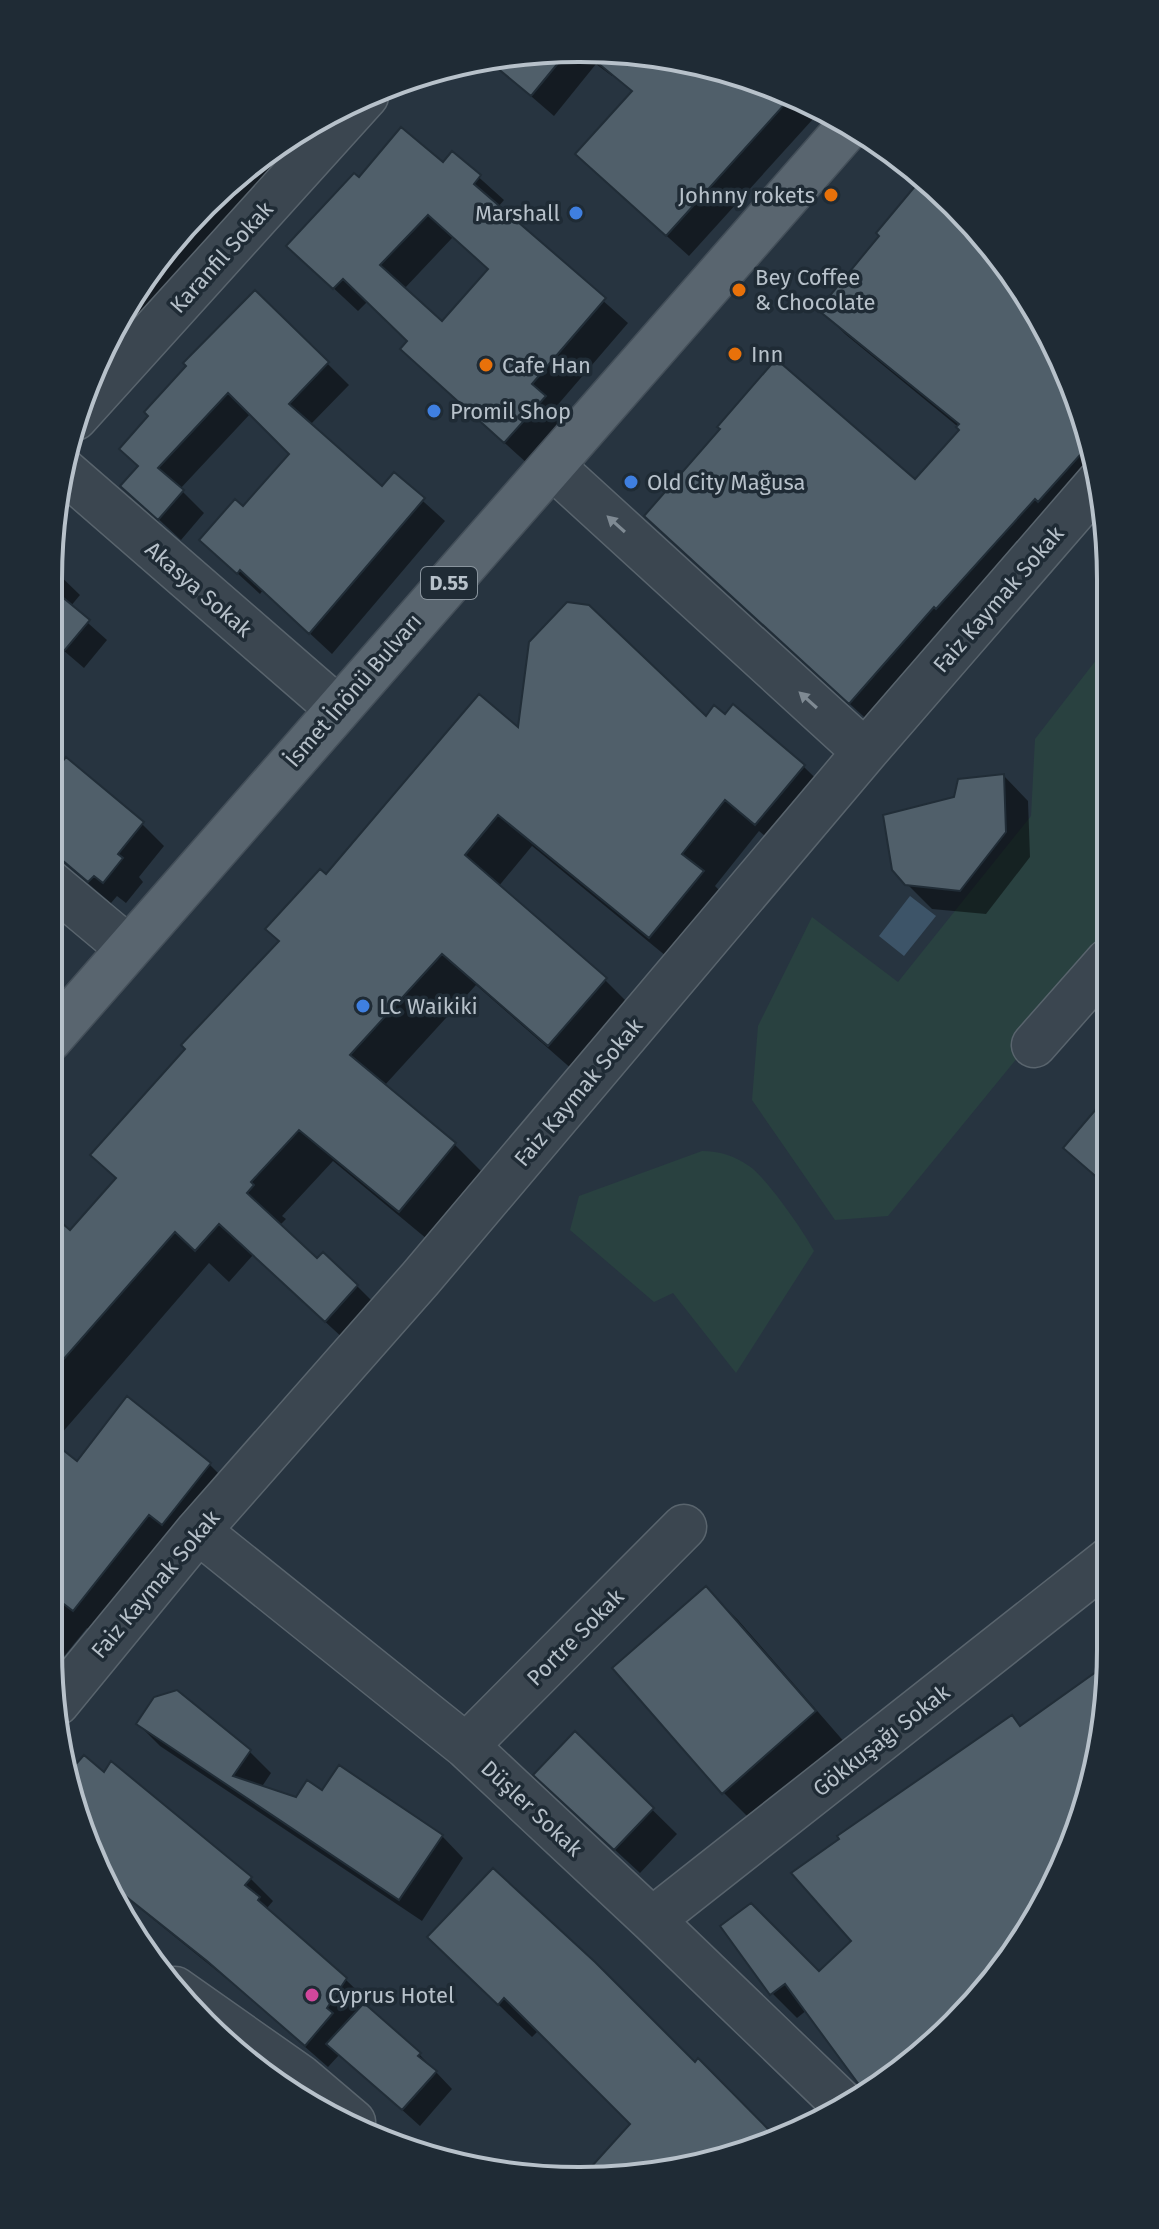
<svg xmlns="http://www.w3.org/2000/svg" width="1159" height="2229" viewBox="0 0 1159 2229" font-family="'Fira Sans',sans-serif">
	<rect width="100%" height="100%" fill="#273440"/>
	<!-- green -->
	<path fill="#294140" d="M1107,646l1,301 -220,269 -53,4 -83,-120 6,-74 54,-109 86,65 133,-166 4,-77z
		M702,1151c17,0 33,5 47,15 16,10 56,67 65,85l-78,122 -63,-80 -19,9 -84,-72 9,-34z"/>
	<!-- water -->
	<path fill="#3d5468" d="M910,896l26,20 -32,40 -25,-20z"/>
	<!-- shadow -->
	<path fill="#0007" fill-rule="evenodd" d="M615,49l17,3 -20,24 -16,-12 -42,52 -67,-58 24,-6z
		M718,66l105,42 -134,148 -89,-80z
		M369,94l-295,327 29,-77 55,-88 71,-76 85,-61z
		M453,154l51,46 -6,7 130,116 -73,85 13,13 -39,44 -103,-93 -17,-31 -41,-40 -10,10 -45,-42 46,-89 84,-15zM453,237l37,33 -48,54 -38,-35z
		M925,177l76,79 70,121 26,97 -223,252 -204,-186 245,-58 47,-52 -117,-96 -24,-24 61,-74 -3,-3z
		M255,292l94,93 -39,40 72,64 12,-14 51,46 -113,133 -69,-64 -3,4 -36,-33 67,-107 -40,-41 -71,76 24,24 -23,27 -58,-54 17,-19z
		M49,565l31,30 -10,12 37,33 -23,28 -35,-30z
		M733,707l71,60 33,32 -48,57 -30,-25 -44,55 20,20 -52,64 -151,-124 -34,41 107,93 33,33 -56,65 -106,-93 -92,101 70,58 33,33 -54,67 -100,-83 -51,55 4,3 -7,7 38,35 40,25 33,33 -31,34 -106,-98 -24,27 -20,-19 -161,186v-222l22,6 47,-54 209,-302 193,-146 206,-14z
		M49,725l15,15 -9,11 87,73 22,22 -25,31 4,5 -17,21 -9,-7 -6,7 -62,-53z
		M1004,776l24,25 2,56 -44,57 -54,-5 -26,-26 50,-85z
		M1108,1098v90l-42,-40z
		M77,1463l132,1 33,33 -135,146 -20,-15 -35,43 -4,-21v-179z
		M706,1589l32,31 108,124 -91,80 -31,-31 -109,-124z
		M1012,1717l10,10 -67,299 -84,68 -64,-84 -10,8 -25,-25 -49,-67 96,47 34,-32z
		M138,1724l112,28 21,21 -10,15 36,12 26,-8 119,44 21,22 -41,63 -262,-175z
		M575,1734l102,100 -37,39 -80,-74z
		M76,1821l174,57 23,23 -6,7 13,14 66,58 23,22 -3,5 53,47 33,35 -32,37 -80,-72 -12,13 -96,-84 -115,-93 -2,3z
		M463,1970l232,95 3,-4 80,81 -163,38 18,-56 -94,-94 -7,7z"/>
	<!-- building -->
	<path fill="#505f6a" stroke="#212d37" stroke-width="2" fill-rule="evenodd" d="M615,49l103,17 75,29 -127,141 -91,-82 57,-63 -50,-41z
		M568,51l-37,45 -46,-38 26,-6z
		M401,127l42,35 9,-11 29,24 -7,9 132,114 -74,86 14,12 -42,47 -104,-94 7,-8 -64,-62 -10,10 -47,-43 68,-73 5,4zM428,215l60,54 -46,52 -62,-56z
		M921,179l35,29 45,48 70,121 18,68 -51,57 -3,-3 -99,110 -2,-2 -85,97 -205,-188 76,-87 -3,-2 59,-68 139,120 44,-49 -3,-3 3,-3 -141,-114 61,-74 -3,-3z
		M255,290l74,72 -40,42 93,82 12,-14 31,26 -116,136 -69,-64 -3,4 -38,-34 36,-41 8,7 46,-52 -61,-61 -70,75 26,22 -26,30 -38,-34 18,-20 -19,-17 29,-33 -4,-4 42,-46 -3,-3z
		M49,586l41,34 -41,49z
		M567,602l22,3 117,111 8,-11 11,9 8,-10 72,61 -50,60 -30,-25 -43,54 22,17 -55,67 -151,-123 -33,40 142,123 -59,68 -106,-92 -92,101 106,88 -57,69 -100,-82 -48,52 3,3 -7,8 70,65 6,-6 35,33 -33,37 -106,-98 -24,27 -20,-19 -127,145v-166l22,19 46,-52 -26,-23 95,-106 -4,-4 98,-104 -14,-12 55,-60 6,5 153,-180 39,33 11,-85z
		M66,757l78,65 -26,32 5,4 -20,25 -9,-7 -6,6 -39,-33v-71z
		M1004,774l2,58 -46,59 -55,-6 -13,-15 -9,-55 71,-18 4,-18z
		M1108,1095v92l-45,-39z
		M127,1396l84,67 -49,62 -13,-10 -76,96 -25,-19v-124l15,-18 14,11z
		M706,1586l110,125 -94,83 -110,-126z
		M1110,1662v22l-17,103 -37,98 -101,141 -80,65 -15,-5 -75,-102 -15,11 -50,-69 31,-23 68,68 32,-30 -60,-68 48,-34 -2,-3 175,-121 8,11z
		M177,1690l74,60 -18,26 63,21 11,-17 15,10 17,-25 104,70 -44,65 -263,-176 18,-27z
		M575,1731l79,77 -40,42 -81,-75z
		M84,1755l20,17 7,-11 141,116 -7,8 15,12 -2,3 89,78 -20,30 6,5 -28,33 -98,-85 -98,-78 -33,-62 -8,-48z
		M493,1868l102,94 100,100 3,-4 71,72 -18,18 -136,32 -33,-3 48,-53 -126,-126 -6,7 -71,-68z
		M364,2003l57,50 -3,3 19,15 -35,39 -76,-66z"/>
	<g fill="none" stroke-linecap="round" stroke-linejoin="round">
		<defs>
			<path id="minor" d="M75,418l291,-322
				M553,467l312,285
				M62,469l275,239
				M49,882l79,66
				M1034,1045l74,-84
				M198,1531l268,215 186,174 194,187
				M57,1703l141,-172 222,-252 445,-527 234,-270
				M466,1746l218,-219
				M652,1920l458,-361"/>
			<path id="tertiary" d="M175,1989l125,88 53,45"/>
			<path id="primary" d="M49,1040l800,-914"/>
		</defs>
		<!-- minor casing -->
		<use href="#minor" stroke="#59646d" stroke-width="47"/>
		<!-- tertiary casing -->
		<use href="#tertiary" stroke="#59646d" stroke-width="47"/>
		<!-- primary casing -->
		<use href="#primary" stroke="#444f59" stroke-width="47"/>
		<!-- minor -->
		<use href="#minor" stroke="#3b4650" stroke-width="44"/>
		<!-- tertiary -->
		<use href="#tertiary" stroke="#3b4650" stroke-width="44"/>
		<!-- primary -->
		<use href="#primary" stroke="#59656f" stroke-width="44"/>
	</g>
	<!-- one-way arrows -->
	<defs><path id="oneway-solid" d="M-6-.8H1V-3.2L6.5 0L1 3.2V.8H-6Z" transform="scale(2)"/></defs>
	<g fill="#7f8a93">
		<use href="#oneway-solid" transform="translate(616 524) rotate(-138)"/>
		<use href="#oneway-solid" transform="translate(808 700) rotate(-138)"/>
	</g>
	<!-- markers -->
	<g fill="#e8710a" stroke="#1f2b35" stroke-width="3">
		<circle cx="831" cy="195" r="8"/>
		<circle cx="739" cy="290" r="8"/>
		<circle cx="735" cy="354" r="8"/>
		<circle cx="486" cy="365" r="8"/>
	</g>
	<g fill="#3f7fe0" stroke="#1f2b35" stroke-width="3">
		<circle cx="576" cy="213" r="8"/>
		<circle cx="434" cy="411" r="8"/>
		<circle cx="631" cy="482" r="8"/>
		<circle cx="363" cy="1006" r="8"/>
	</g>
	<circle fill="#d1479c" stroke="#1f2b35" stroke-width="3" cx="312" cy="1995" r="8"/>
	<g text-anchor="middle" stroke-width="7" stroke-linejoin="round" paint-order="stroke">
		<!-- shield labels -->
		<rect fill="#1f2b35" stroke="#89949d" stroke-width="2" x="421" y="567" width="56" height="32" rx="6"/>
		<g font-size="20" font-weight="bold" fill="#b7c1ca">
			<text x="449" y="590">D.55</text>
		</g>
		<!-- poi labels -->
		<g font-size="22" fill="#b7c1ca" stroke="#1f2b35" text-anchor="start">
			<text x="815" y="203" text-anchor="end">Johnny rokets</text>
			<text x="560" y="221" text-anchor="end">Marshall</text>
			<text x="755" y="285">Bey Coffee<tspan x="755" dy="25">&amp; Chocolate</tspan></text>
			<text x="751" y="362">Inn</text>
			<text x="502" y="373">Cafe Han</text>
			<text x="450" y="419">Promil Shop</text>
			<text x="647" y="490">Old City Mağusa</text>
			<text x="379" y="1014">LC Waikiki</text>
			<text x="328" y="2003">Cyprus Hotel</text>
		</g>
		<!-- street labels -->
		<g font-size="22" fill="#b7c1ca" stroke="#1f2b35">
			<text transform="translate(221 257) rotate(-48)" y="8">Karanfil Sokak</text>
			<text transform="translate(199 589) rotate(41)" y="8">Akasya Sokak</text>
			<text transform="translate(998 599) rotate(-49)" y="8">Faiz Kaymak Sokak</text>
			<text transform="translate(353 690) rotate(-49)" y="8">İsmet İnönü Bulvarı</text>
			<text transform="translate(578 1092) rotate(-50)" y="8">Faiz Kaymak Sokak</text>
			<text transform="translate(155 1584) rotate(-50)" y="8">Faiz Kaymak Sokak</text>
			<text transform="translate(575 1637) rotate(-45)" y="8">Portre Sokak</text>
			<text transform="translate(881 1740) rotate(-38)" y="8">Gökkuşağı Sokak</text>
			<text transform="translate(532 1808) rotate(43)" y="8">Düşler Sokak</text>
		</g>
	</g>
	<!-- crop -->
	<path d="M0 0H1159V2229H0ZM579 62H580A517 517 0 0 1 1097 579V1650A517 517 0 0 1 580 2167H579A517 517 0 0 1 62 1650V579A517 517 0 0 1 579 62Z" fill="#1f2b35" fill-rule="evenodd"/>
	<path fill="none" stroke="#b7c1ca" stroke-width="4" d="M579 62H580A517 517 0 0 1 1097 579V1650A517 517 0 0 1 580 2167H579A517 517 0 0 1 62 1650V579A517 517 0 0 1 579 62Z"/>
</svg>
